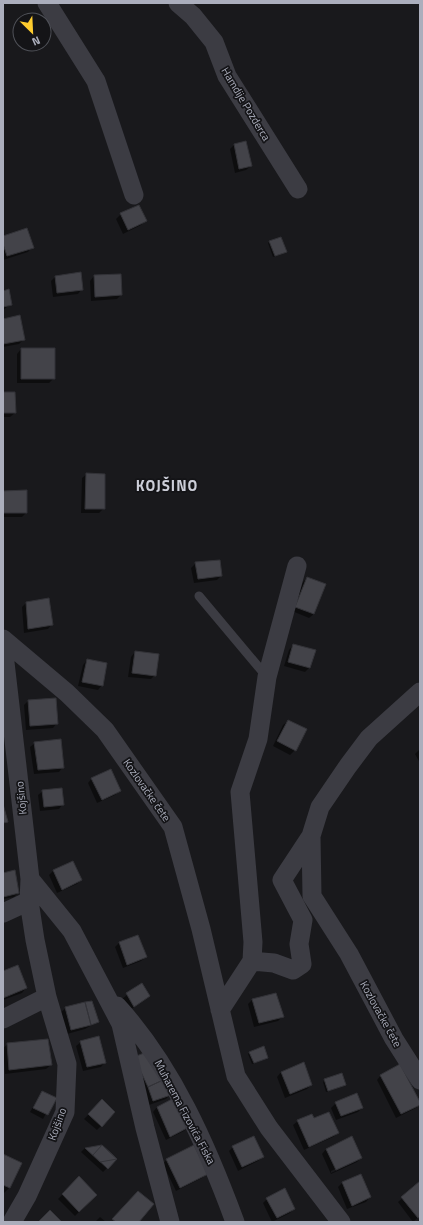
<svg xmlns="http://www.w3.org/2000/svg" width="423" height="1225" viewBox="0 0 423 1225" font-family="'Titillium Web',sans-serif">
	<rect width="100%" height="100%" fill="#19191c"/>
	<!-- shadow -->
	<path fill="#0007" fill-rule="evenodd" d="M234,145l17,21 -5,4 -11,3 -5,-24z
		M121,214l24,7 -4,4 -18,9 -7,-15z
		M3,237l29,10 -4,5 -25,8z
		M270,241l16,10 -13,6 -5,-14z
		M94,276l27,19 -4,4 -26,2 -1,-20z
		M55,277l27,12 -4,5 -25,3 -2,-16z
		M3,292l8,12 -8,6z
		M3,320l21,19 -5,5 -16,3z
		M21,349l33,29 -5,5h-32v-29z
		M3,393l12,20 -5,4h-7z
		M87,474l17,34 -5,5h-18l1,-35z
		M3,492l23,21 -4,4h-19z
		M196,563l25,13 -4,4 -23,3 -3,-15z
		M307,578l7,36 -5,4 -17,-7 11,-29z
		M26,603l26,21 -4,5 -24,4 -2,-26z
		M293,645l21,6 -5,17 -4,4 -21,-6 5,-16z
		M135,652l20,23 -4,4 -23,-2 3,-20z
		M87,660l15,25 -4,5 -20,-4 5,-21z
		M28,701l29,22 -4,5 -27,2 -2,-25z
		M288,721l17,9 -10,20 -5,5 -17,-9 10,-21z
		M35,743l28,24 -4,5 -25,2 -4,-27z
		M419,750h1v13l-5,-9z
		M92,778l27,13 -4,4 -18,8 -9,-20z
		M43,791l20,13 -4,5 -19,2 -2,-16z
		M72,862l9,18 -4,4 -20,9 -8,-18 4,-4z
		M3,874l15,19 -4,4 -11,2z
		M119,943l27,14 -5,4 -18,7 -8,-21z
		M3,972l23,16 -4,5 -19,7z
		M141,984l8,12 -19,14 -8,-11z
		M275,995l8,21 -5,5 -24,6 -6,-23 4,-4z
		M66,1008l31,14 -12,7 -18,5 -6,-22z
		M81,1042l24,20 -4,5 -18,4 -7,-25z
		M8,1044l43,21 -5,4 -41,5 -2,-26z
		M250,1052l17,5 -15,7 -4,-10z
		M131,1062l39,33 -4,4 -17,6z
		M281,1072l30,13 -4,4 -22,9 -8,-21z
		M381,1075l39,29 -4,4 -20,10 -19,-38z
		M325,1080l20,5 -19,7 -3,-10z
		M42,1092l13,6 -12,21 -13,-7z
		M357,1095l5,13 -4,4 -22,8 -5,-12 5,-5z
		M174,1099l14,28 -4,4 -18,9 -13,-28 4,-5z
		M98,1105l3,21 -4,4 -13,-11z
		M314,1120l24,13 -5,4 -29,13 -11,-25 5,-4z
		M102,1146l14,13 -13,13 -22,-20 4,-4z
		M233,1147l29,10 -4,4 -20,10 -9,-20z
		M326,1149l35,9 -4,4 -26,12 -9,-20zM357,1159v2l-26,12v-2z
		M3,1155l17,8 -11,25 -6,6z
		M167,1159l39,15 -4,4 -26,13 -13,-27z
		M361,1175l9,22 -4,5 -19,7 -9,-22 4,-4z
		M79,1178l17,17 -21,21 -17,-17z
		M420,1183v33l-7,6 -15,-20z
		M267,1199l27,9 -4,5 -18,9 -9,-19z
		M100,1217l6,5h-11z"/>
	<!-- building -->
	<path fill="#434349" stroke="#333338" d="M246,141l6,25 -13,3 -5,-25z
		M139,205l8,16 -19,9 -8,-17z
		M27,228l7,20 -27,8 -4,-12v-8z
		M281,237l6,15 -12,4 -6,-15z
		M81,272l2,18 -26,3 -2,-17z
		M121,274l1,21 -27,2 -1,-22z
		M9,289l3,16 -9,2v-16z
		M20,315l5,25 -22,4v-25z
		M21,348h34v31h-34z
		M3,392h12l1,21h-13z
		M86,473l19,1v35h-20z
		M27,490v23h-24v-22z
		M220,560l2,16 -24,3 -3,-17z
		M307,577l19,7 -12,30 -19,-7z
		M49,598l4,27 -25,4 -2,-27z
		M293,644l23,6 -6,18 -22,-6z
		M135,651l24,3 -3,22 -24,-3z
		M87,659l20,4 -4,23 -21,-4z
		M56,698l2,26 -28,2 -2,-26z
		M288,720l19,9 -11,22 -19,-10z
		M61,739l3,29 -26,2 -4,-28z
		M111,769l10,22 -19,9 -11,-22z
		M62,788l2,17 -20,2 -2,-17z
		M3,804l5,18 -5,1z
		M73,861l9,19 -20,10 -9,-20z
		M15,870l4,23 -16,4v-24z
		M138,935l9,22 -20,8 -8,-23z
		M18,965l9,23 -24,10v-27z
		M142,983l8,13 -16,11 -8,-14z
		M276,993l8,24 -25,6 -7,-24z
		M92,1001l7,21 -8,3 -6,-23z
		M85,1002l6,23 -20,5 -6,-23z
		M99,1036l7,27 -19,4 -7,-26z
		M48,1039l4,26 -43,5 -2,-27z
		M264,1046l4,12 -14,5 -5,-11z
		M144,1053l19,27 -15,7 -14,-30z
		M304,1062l8,23 -22,9 -9,-22z
		M400,1064l20,38v3l-19,9 -21,-39z
		M342,1073l4,12 -18,6 -4,-12z
		M163,1080l8,15 -18,6 -5,-14z
		M42,1091l15,7 -9,17 -15,-7z
		M357,1093l6,15 -22,8 -6,-14z
		M174,1098l15,29 -19,10 -13,-30z
		M102,1099l13,13 -13,15 -14,-13z
		M329,1112l10,21 -30,14 -12,-27 15,-6 2,4z
		M254,1136l10,21 -22,10 -10,-21z
		M352,1136l10,22 -26,12 -10,-21z
		M102,1145l15,14 -17,3 -15,-14z
		M102,1145l15,14 -9,10 -15,-14z
		M194,1145l14,29 -28,14 -14,-29z
		M3,1154l19,9 -12,25 -7,-3z
		M361,1174l10,23 -19,9 -10,-24z
		M79,1176l18,19 -18,17 -17,-18z
		M420,1181v36l-2,1 -17,-21z
		M285,1188l10,21 -18,9 -11,-20z
		M138,1191l16,13 -15,18h-23l-4,-3z
		M50,1210l12,12h-24z"/>
	<g fill="none" stroke-linecap="round" stroke-linejoin="round">
		<!-- lane -->
		<path stroke="#3c3c43" stroke-width="9" d="M199,596l68,81"/>
		<!-- street -->
		<path stroke="#3c3c43" stroke-width="19" d="M47,3l49,78 38,114
			M178,3l15,13 21,26 13,34 71,113
			M3,639l64,54 38,37 68,97 28,102 35,147 33,52 72,94
			M3,645l27,234 -1,22 6,39 12,57 20,67 -2,48 -38,84 -15,26
			M311,836l9,-29 28,-41 21,-28 51,-46
			M30,879l42,52 49,93 24,104 25,94
			M3,913l26,-12
			M252,961l1,-19 -13,-150 18,-53 9,-62 30,-111
			M117,1006c55,60 90,140 118,216
			M220,1010l32,-49 22,2 19,7 9,-6 -3,-20 4,-24 -21,-40 29,-44 1,60 37,58 45,85 26,41
			M3,1019l44,-22"/>
	</g>
	<g text-anchor="middle" stroke-width="3.5" stroke-linejoin="round" paint-order="stroke">
		<!-- street labels -->
		<g font-size="11" fill="#abaebc" stroke="#141417">
			<text transform="translate(246 104) rotate(59)" y="4">Hamdije Pozderca</text>
			<text transform="translate(147 790) rotate(55)" y="4">Kozlovačke čete</text>
			<text transform="translate(21 798) rotate(-96)" y="4">Kojšino</text>
			<text transform="translate(381 1014) rotate(61)" y="4">Kozlovačke čete</text>
			<text transform="translate(185 1112) rotate(62)" y="4">Muharema Fizovića Fiska</text>
			<text transform="translate(57 1124) rotate(-70)" y="4">Kojšino</text>
		</g>
		<!-- district labels -->
		<g font-size="15" font-weight="bold" letter-spacing="1" fill="#ccced8" stroke="#141417">
			<text x="167" y="491">KOJŠINO</text>
		</g>
	</g>
	<!-- border -->
	<rect width="423" height="1225" fill="none" stroke="#abaebc" stroke-width="8"/>
	<!-- north arrow -->
	<g transform="translate(32 32) rotate(156)"><circle r="19" fill="#141417" stroke="#505259"/>
	<path d="M0-3L7 15L0 10L-7 15Z" fill="#fecc2e"/>
	<text y="-6" font-size="11" font-weight="bold" text-anchor="middle" fill="#abaebc">N</text>
	</g>
</svg>
